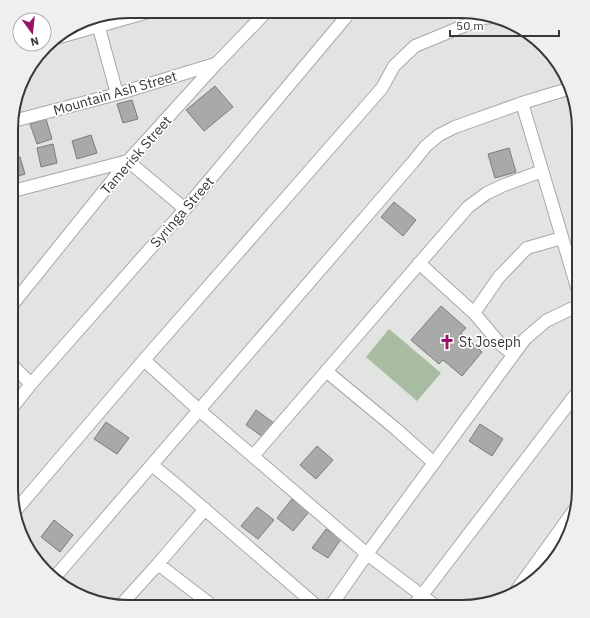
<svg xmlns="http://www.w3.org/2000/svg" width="590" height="618" viewBox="0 0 590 618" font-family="'IBM Plex Sans',sans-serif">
	<rect width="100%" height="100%" fill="#e1e4e0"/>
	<!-- park -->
	<path fill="#a8bca2" d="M389,329l52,44 -24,28 -51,-44z"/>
	<!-- building -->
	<path fill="#a7aaa6" stroke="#7a7d79" d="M215,86l18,21 -29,24 -18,-21z
		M132,100l6,19 -15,4 -6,-19z
		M46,119l6,20 -15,5 -7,-20z
		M91,135l6,18 -20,6 -5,-18z
		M53,144l4,19 -16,4 -4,-19z
		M509,148l7,24 -21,6 -7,-24z
		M20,157l5,17 -12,4v-19z
		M394,202l22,18 -13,16 -22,-19z
		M441,306l25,22 -5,5 21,19 -20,24 -19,-16 -4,4 -28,-24z
		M256,410l18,13 -11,14 -17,-12z
		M106,422l23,16 -12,16 -23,-15z
		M480,424l23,15 -11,17 -23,-15z
		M317,446l16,14 -17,19 -16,-14z
		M292,499l17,13 -16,19 -16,-13z
		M257,507l17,13 -16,19 -17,-13z
		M54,520l19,15 -13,17 -19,-15z
		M326,529l15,10 -13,19 -16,-10z"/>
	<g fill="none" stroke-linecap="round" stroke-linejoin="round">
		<defs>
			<path id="minor" d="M96,17l21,77
				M56,38l43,-12 53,-15
				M522,103l57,191
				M13,121l104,-27 98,-30
				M13,191l115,-30 57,48
				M419,263l55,50 27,32 12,9
				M12,305l116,-144 88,-97 51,-53
				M474,313l25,-36 28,-29 35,-10
				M144,360l55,50 168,144 70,53
				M12,365l19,19
				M326,371l70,58 38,34
				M12,408l19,-24 154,-175 161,-192 -2,-5
				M253,456l215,-249 19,-14 17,-8 38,-14
				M152,465l28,23 138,119
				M16,510l128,-150 238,-272 12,-22 21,-20 68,-28 9,-1
				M158,564l56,43
				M55,577l358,-415 13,-16 13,-11 16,-8 67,-24 46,-14
				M516,591l59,-82
				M120,606l38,-42 47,-55
				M330,607l37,-53 158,-215 21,-18 33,-16
				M413,607l166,-217"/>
		</defs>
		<!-- minor casing -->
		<use href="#minor" stroke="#a7a9a6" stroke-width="14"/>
		<!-- minor -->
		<use href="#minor" stroke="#fff" stroke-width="12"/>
	</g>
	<!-- icons -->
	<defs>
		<symbol id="church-bare" viewBox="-9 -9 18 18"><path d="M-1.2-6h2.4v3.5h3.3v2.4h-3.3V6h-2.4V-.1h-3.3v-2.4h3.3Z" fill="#981267" stroke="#fff" stroke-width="2.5" paint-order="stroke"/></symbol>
	</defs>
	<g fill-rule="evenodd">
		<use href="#church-bare" x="436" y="331" width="22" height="22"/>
	</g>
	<g text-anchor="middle" stroke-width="3.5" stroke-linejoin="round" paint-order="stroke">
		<!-- street labels -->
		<g font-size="14" fill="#373837" stroke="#fff">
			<text transform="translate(115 93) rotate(-16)" y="5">Mountain Ash Street</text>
			<text transform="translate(136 155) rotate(-49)" y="5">Tamerisk Street</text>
			<text transform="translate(182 212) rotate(-49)" y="5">Syringa Street</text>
		</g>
		<!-- poi labels -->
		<g font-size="14" fill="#373837" stroke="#fff" text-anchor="start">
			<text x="459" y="347">St Joseph</text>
		</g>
	</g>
	<!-- crop -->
	<path d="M0 0H590V618H0ZM129 18H461A111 111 0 0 1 572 129V489A111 111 0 0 1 461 600H129A111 111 0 0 1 18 489V129A111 111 0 0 1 129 18Z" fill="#efefef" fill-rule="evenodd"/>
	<path fill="none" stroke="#373837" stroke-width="2" d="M129 18H461A111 111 0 0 1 572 129V489A111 111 0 0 1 461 600H129A111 111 0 0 1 18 489V129A111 111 0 0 1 129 18Z"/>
	<!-- north arrow -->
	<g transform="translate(32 32) rotate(165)"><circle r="19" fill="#ffffff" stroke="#afafaf"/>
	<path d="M0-3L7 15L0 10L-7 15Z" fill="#981267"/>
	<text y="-6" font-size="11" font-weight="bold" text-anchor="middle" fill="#373837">N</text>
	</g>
	<!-- scale -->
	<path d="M450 30v6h109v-6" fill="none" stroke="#373837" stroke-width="2"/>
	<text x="456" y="30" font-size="12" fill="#373837" stroke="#ffffff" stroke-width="3" paint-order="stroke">50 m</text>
</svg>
